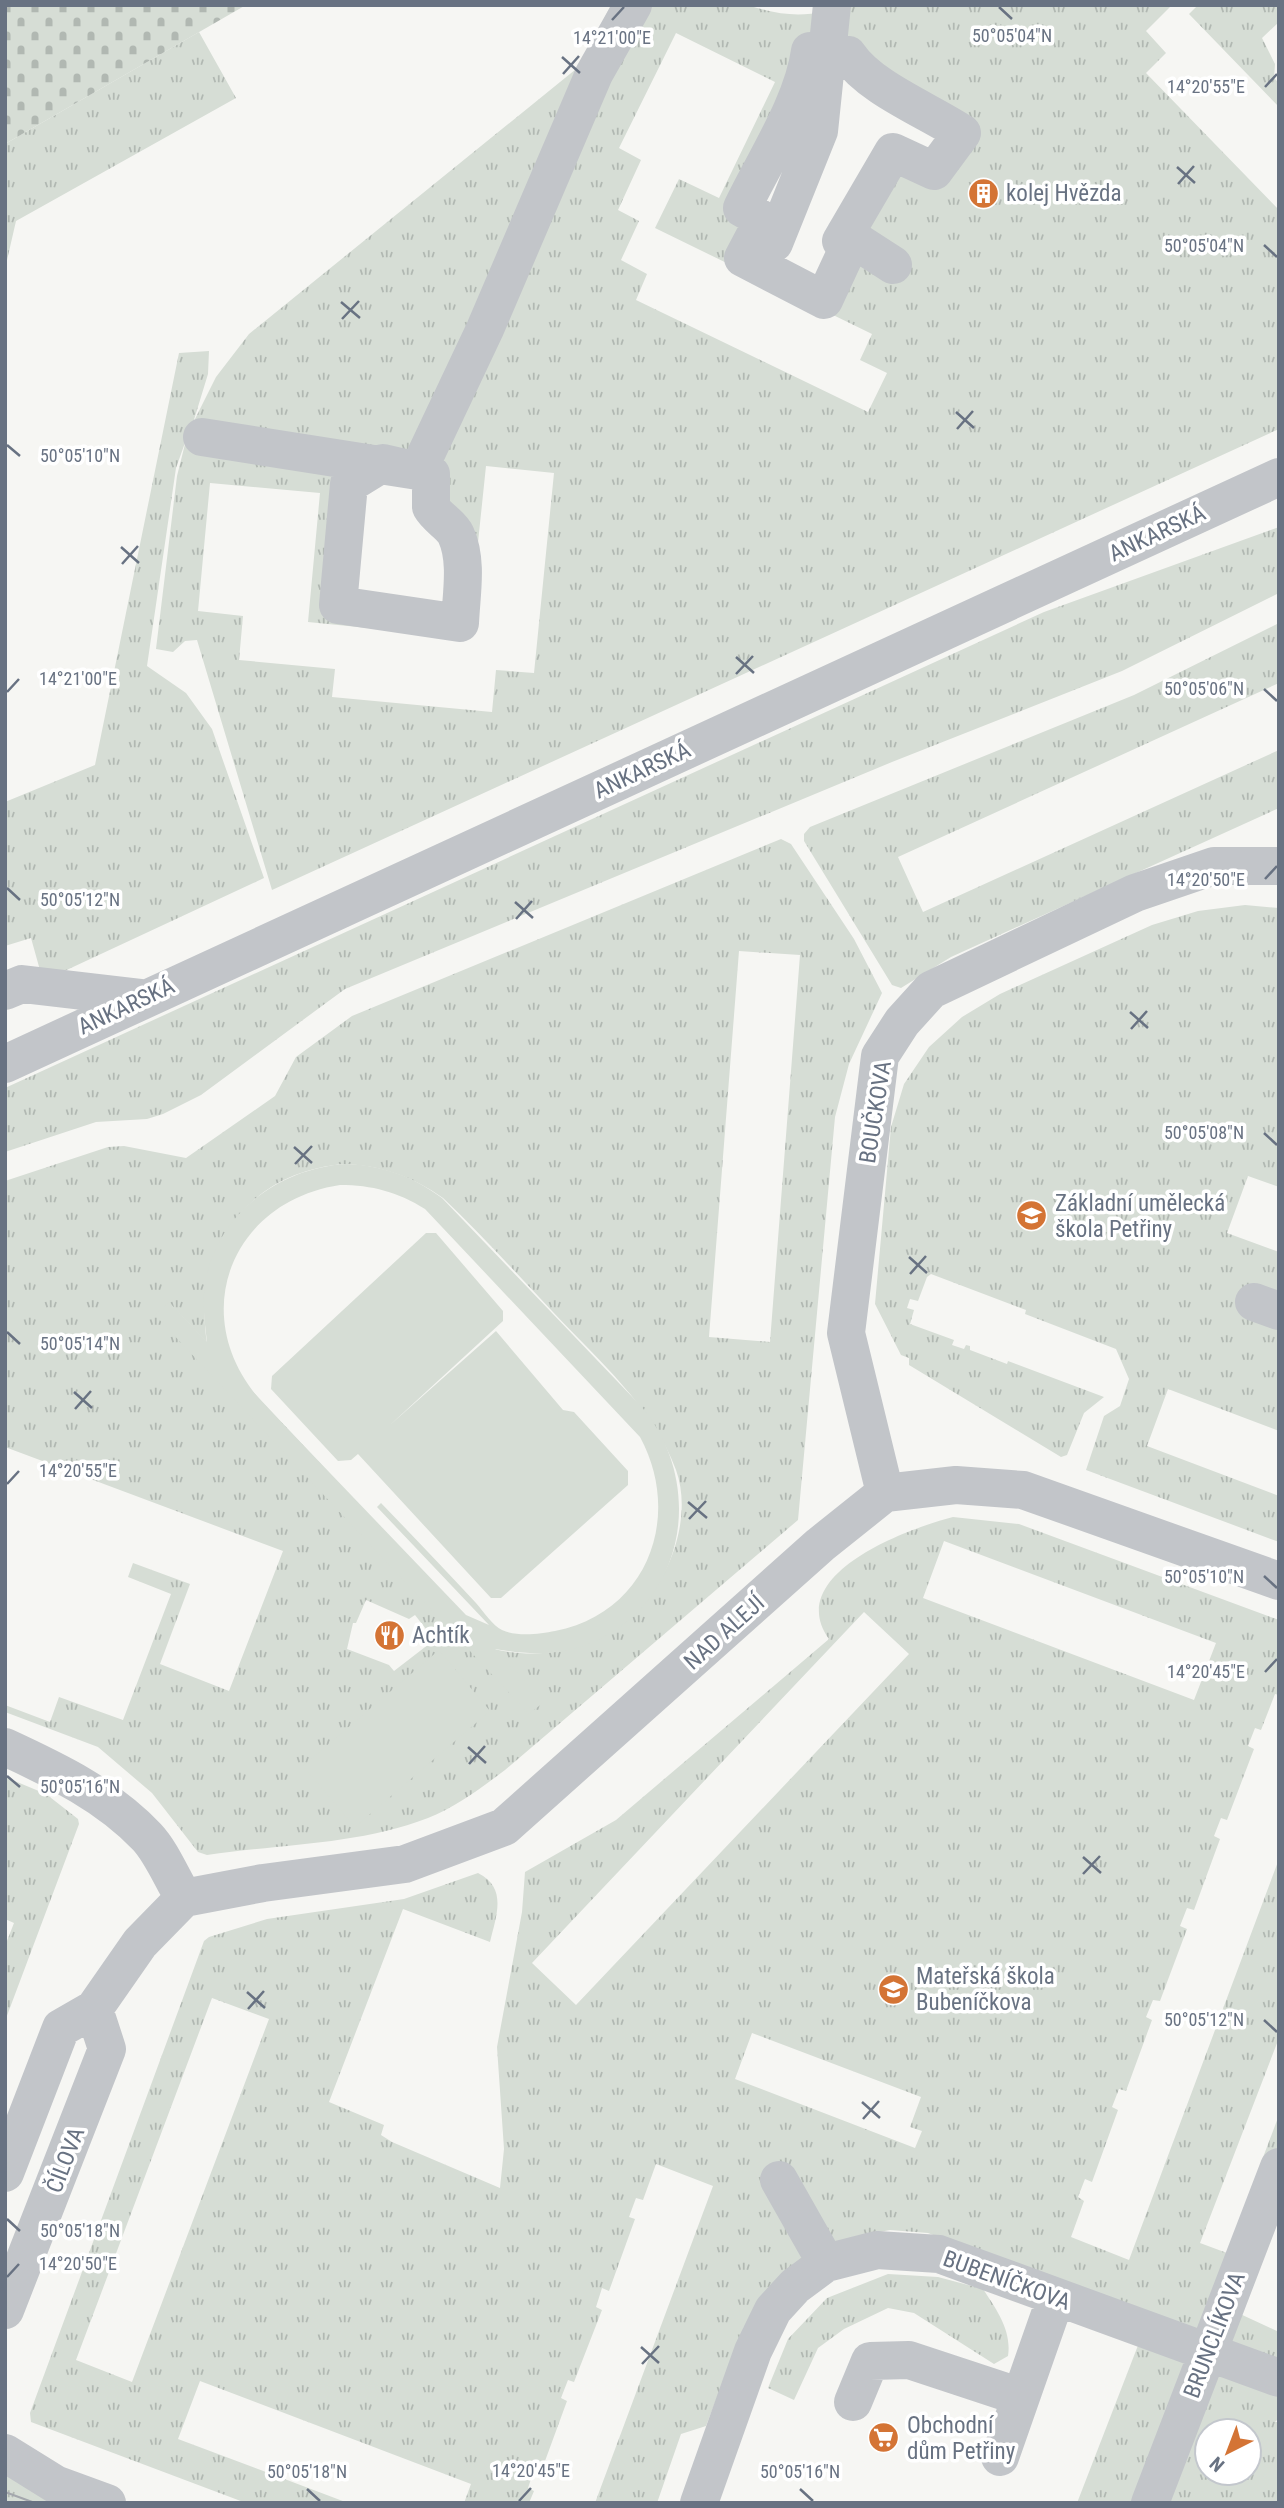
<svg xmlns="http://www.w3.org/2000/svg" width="1284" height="2508" viewBox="0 0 1284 2508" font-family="'Roboto Condensed',sans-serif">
	<defs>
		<pattern id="grass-tufts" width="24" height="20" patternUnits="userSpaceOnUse" patternTransform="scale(1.75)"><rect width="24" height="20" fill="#d6ddd5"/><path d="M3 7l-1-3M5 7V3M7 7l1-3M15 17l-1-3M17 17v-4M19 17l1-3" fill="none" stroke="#b1b8b2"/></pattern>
		<pattern id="cemetery-stones" width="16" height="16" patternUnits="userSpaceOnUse" patternTransform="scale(1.75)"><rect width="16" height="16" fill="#d6ddd5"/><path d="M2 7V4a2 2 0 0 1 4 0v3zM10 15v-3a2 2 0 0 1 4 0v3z" fill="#b1b8b2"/></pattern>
	</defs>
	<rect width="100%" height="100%" fill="#f6f6f3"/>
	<!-- grass -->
	<path fill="url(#grass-tufts)" fill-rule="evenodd" d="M611,5h137c41,14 65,11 106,0h318l-26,26 20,22 -20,20 133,137v219l-1007,461 -75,-250 -12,1 -12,11 -17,-3 21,-173 9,-36 -10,28 -29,198 39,27 26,36 52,149 -221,103 -12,-43 -26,8v-144l90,-37 84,-412 30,-2 -1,23 -15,49 23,-46 33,-43 332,-269zM676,33l99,49 -56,116 -40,-19 -24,49 217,106 -12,26 27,13 -19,39 -232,-112 11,-26 -26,-14 18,-39 -21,-11 23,-50 -22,-12zM810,51l151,82 -28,38 -40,-19 -69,148 -81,-42zM486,466l68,7 -20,200 -38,-3 -4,42 -160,-15 3,-28 -96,-9 4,-44 -45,-5 12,-128 110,10 -12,129 160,16zM368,472l63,3 28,148 -121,-18z
		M1198,5h81v17l-17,16 13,26 -1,14 5,5v24l-90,-93z
		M199,32l37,66 -220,123 -11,48v-125z
		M1279,527v66l-157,78 -230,91 -547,227 -144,106 -38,19 -16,5 -51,3 -91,30v-64l1039,-476z
		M1279,623v60l-381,174 25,55 356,-162v58l-328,149 -50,31 -9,-3 -88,-144v-7l6,-7 324,-132z
		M781,839l10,5 63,95 28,54 -33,71 -14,53 -37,403 -293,250c-24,18 -49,37 -77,48 -70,27 -147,26 -221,37l-9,-3 -46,-59 -54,-46 -93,-35v-7l45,17 9,-25 64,23 48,-126 -43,-17 5,-14 57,21 -30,80 69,27 54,-140 -278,-104v-266l103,-34 16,-1 62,12 89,-62 21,-39 56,-41zM739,951l61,4 -30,387 -61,-5zM345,1164c34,1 69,13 98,34 38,36 74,76 110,114 45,48 100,95 123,158 17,47 -6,109 -40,142 -39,37 -91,49 -142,37l-325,-347 38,41c-15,-93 41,-172 138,-179zM366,1600l43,19 6,-4 14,18 -5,5 5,6 -35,27 -5,-6 -42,-16 6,-26h3z
		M1245,905l34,3v279l-31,-11 -21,57 52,19v179l-111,-42 -21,57 132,50v46l-193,-72 18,-54 16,-10 9,-27 -13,-30 -91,-35 1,-4 -95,-36 -4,3 -9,24 -8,-2 -3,9 7,2 -4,14 44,16 -2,5 12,4 2,-4 4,1v4l37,14 1,-3 96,36 -20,16 -17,42 -6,2 -152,-92v-7l-8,-3 -26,-51 16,-177 13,-43 25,-37 33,-30 38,-23 152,-69 46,-14z
		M953,1517l66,7 260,96v75l-4,-1 -14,36 -6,-2 -7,18 6,3 -27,71 -6,-2 -7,18 6,3 -26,71 -7,-2 -7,18 7,3 -27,72 -7,-1 -7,17 6,3 -26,71 -7,-2 -7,18 6,3 -26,72 -7,-3 -7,18 6,4 -13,36 58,23 150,-401v179l-79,205 27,10 52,-138v89l-41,109 41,19v86l-4,4h4v81h-202l72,-186 -221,-84 -38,-3 -37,7 -109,90 -38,99 -25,8 -24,69h-62l118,-317 -57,-22 -13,36 -7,-2 -7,19 6,2 -26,72 -7,-3 -6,19 6,3 -28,72 -6,-2 -7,18 6,3 -26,71 -7,-2 -6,18 6,3 -5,12h-65l7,-19 -271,-103 -22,58 170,64h-102l-215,-81 -1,-9 174,-472 5,-4 58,-18 137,-20 74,-26c30,15 18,43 12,69l-87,-33 -74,193 55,23 -3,10 11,7 108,46 4,-39 -7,-102 25,-135 3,-40 91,-52 213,-181c-46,-64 77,-110 124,-122zM944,1541l272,102 -22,57 -271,-102zM864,1612l45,42 -333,351 -44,-42zM212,1998l57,21 -137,363 -56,-22zM752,2033l169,64 -11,30 12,4 -7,17 -180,-69zM1207,2431h42v42h-42z
		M5,1777l41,17 32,25 1,5 -74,197v-75l9,-23 -9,-4z
		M888,2274l50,3 45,12c13,20 29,41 25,67l-14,8 -80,-51 -26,-5 -44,21 -26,19 -24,52 -26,-12 20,-49 39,-41z
		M5,2466l61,37h-61z"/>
	<!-- cemetery -->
	<path fill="url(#cemetery-stones)" d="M5,5h241l-241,139z"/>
	<!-- pitch -->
	<path fill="#d6ddd5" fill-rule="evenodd" d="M345,1164c37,1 67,12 97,34l198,207c69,79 45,208 -60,242 -30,9 -56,7 -85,2l49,53 -15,12 -374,-399 14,-13 38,40c-2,-17 -4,-32 -3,-48 6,-74 70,-125 141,-130zM340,1185c32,0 58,7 85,24l215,228c43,79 8,176 -85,194 -15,3 -38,6 -53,-1 -9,-4 -19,-19 -26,-27 -31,-33 -63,-67 -95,-100l-4,4 112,118 -23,-10 -204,-213c-76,-84 -33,-200 78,-217z
		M426,1233h10l67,78v10l-113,104 106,-94 67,79 11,2 54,59v14l-127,113h-10l-133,-144 -7,6 -13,1 -67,-72 1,-13z
		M439,1650l51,61 -135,116 -52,-61z"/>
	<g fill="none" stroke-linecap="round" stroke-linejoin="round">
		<!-- minor -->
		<path stroke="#c2c5c9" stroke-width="38" d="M810,51l38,4c22,33 79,55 114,78l-28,38 -41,-19 -52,89 8,5 -25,54 -81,-42 20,-38 -21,-12c23,-48 61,-105 68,-157z
			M845,234l48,31
			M774,243l45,-112 13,-126
			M202,437l216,34 67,-142 109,-255 39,-69
			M383,463l48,11v33c6,11 20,17 25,28 12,26 5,61 4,88l-122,-18 11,-121z
			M5,991l17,-7 120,14
			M5,1064l1274,-587
			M1254,1302l25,9
			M885,1493l-39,-160 34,-277 22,-34 29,-32 204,-97 79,-27h65
			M5,1747c52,24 102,48 142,90 15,16 25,42 37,61
			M184,1898l79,-15 142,-19 99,-37 316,-282 65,-52 71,-8 67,5 256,91
			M5,2173l56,-145 33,-19 46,-66 44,-45
			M779,2180l47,83
			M5,2310l102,-261 -13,-40
			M853,2402l17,-41 39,-1 112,37
			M5,2453l50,31 52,19
			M1000,2457l56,-160
			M699,2503l54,-152 20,-41 22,-24 31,-23 51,-13 62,4 340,124
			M1150,2503l129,-336"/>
		<!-- tram -->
		<path stroke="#a4a7ad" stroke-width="2" d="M5,2492l30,11"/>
	</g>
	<!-- ticks -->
	<path fill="none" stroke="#687282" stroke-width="2.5" d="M999,7l13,12M612,20l12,-13M562,57l18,16M563,74l16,-18M1265,87l12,-13M1177,167l18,16M1178,184l16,-18M1264,245l13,12M341,302l19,16M342,319l17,-18M956,412l18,16M957,429l16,-18M7,445l13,11M121,547l18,16M122,564l16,-18M736,657l18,16M736,674l17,-18M1264,689l13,12M7,692l12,-13M1265,879l12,-13M7,888l13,12M515,902l18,16M516,919l16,-18M1130,1012l18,16M1131,1029l16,-18M1264,1133l13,12M294,1147l18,16M295,1164l17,-18M909,1257l18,16M910,1274l16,-18M7,1332l13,12M74,1392l18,16M75,1409l16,-18M7,1484l12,-13M688,1502l19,16M689,1519l17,-18M1264,1576l13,12M1265,1672l12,-13M468,1747l18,16M469,1764l16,-18M7,1776l13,11M1083,1857l18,16M1083,1874l17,-18M247,1992l18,16M248,2009l16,-18M1264,2020l13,12M862,2102l18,16M863,2119l16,-18M7,2219l13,12M7,2277l12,-13M641,2347l18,16M642,2364l17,-18M307,2489l13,12M800,2489l13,12M519,2501l12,-13"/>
	<!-- icons -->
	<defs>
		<symbol id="building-disc" viewBox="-11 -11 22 22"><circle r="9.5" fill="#d47435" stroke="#fff"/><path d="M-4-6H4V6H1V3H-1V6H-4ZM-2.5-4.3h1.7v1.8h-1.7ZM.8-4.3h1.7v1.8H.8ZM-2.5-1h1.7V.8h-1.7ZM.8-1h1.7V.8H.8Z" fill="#fff"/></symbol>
		<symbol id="school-disc" viewBox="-11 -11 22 22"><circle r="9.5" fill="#d47435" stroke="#fff"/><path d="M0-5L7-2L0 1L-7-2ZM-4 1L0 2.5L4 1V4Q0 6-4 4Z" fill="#fff"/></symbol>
		<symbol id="restaurant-disc" viewBox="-11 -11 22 22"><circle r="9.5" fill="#d47435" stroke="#fff"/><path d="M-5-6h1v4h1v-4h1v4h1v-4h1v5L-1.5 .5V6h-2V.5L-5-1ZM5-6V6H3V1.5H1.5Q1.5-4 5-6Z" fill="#fff"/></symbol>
		<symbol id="supermarket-disc" viewBox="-11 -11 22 22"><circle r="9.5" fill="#d47435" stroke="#fff"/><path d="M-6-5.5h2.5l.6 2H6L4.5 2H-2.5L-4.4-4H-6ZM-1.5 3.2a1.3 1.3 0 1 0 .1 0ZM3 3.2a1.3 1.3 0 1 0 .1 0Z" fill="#fff"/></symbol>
	</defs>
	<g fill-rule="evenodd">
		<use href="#building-disc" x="966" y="176" width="35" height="35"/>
		<use href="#school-disc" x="1014" y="1198" width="35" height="35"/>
		<use href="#restaurant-disc" x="372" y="1618" width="35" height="35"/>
		<use href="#school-disc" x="876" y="1972" width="35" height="35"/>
		<use href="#supermarket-disc" x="866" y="2420" width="35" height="35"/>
	</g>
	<g text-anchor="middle" stroke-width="7" stroke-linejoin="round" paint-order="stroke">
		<!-- poi labels -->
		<g font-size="23" fill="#687282" stroke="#fff" text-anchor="start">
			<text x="1006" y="201">kolej Hvězda</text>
			<text x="1055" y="1211">Základní umělecká<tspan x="1055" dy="26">škola Petřiny</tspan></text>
			<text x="412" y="1643">Achtík</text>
			<text x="916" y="1984">Mateřská škola<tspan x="916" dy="26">Bubeníčkova</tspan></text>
			<text x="907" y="2433">Obchodní<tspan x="907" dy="26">dům Petřiny</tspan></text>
		</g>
		<!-- street labels -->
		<g font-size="23" fill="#687282" stroke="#fff">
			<text transform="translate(1157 533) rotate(-25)" y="8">ANKARSKÁ</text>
			<text transform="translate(642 770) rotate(-25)" y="8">ANKARSKÁ</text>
			<text transform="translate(126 1006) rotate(-25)" y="8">ANKARSKÁ</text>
			<text transform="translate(875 1112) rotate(-81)" y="8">BOUČKOVA</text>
			<text transform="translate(724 1632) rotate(-42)" y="8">NAD ALEJÍ</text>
			<text transform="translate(65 2160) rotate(-69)" y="8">ČÍLOVA</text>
			<text transform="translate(1007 2280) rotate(20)" y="8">BUBENÍČKOVA</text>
			<text transform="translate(1214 2335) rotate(-69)" y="8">BRUNCLÍKOVA</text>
		</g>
	</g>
	<g font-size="18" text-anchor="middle" fill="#687282" stroke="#fff" stroke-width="7" stroke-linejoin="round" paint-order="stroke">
		<text x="1012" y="42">50°05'04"N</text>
		<text x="612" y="44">14°21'00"E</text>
		<text x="1206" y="93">14°20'55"E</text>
		<text x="1204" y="252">50°05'04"N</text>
		<text x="80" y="462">50°05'10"N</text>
		<text x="78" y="685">14°21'00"E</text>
		<text x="1204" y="695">50°05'06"N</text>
		<text x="1206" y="886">14°20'50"E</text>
		<text x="80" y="906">50°05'12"N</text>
		<text x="1204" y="1139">50°05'08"N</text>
		<text x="80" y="1350">50°05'14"N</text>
		<text x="78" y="1477">14°20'55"E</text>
		<text x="1204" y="1583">50°05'10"N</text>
		<text x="1206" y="1678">14°20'45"E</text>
		<text x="80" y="1793">50°05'16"N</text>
		<text x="1204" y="2026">50°05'12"N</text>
		<text x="80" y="2237">50°05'18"N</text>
		<text x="78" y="2270">14°20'50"E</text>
		<text x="531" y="2477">14°20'45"E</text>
		<text x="307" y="2478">50°05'18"N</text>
		<text x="800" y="2478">50°05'16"N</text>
	</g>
	<!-- border -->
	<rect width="1284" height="2508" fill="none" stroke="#687282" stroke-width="14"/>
	<!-- north arrow -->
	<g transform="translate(1228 2452) rotate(222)"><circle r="33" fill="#ffffff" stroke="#c3c7cd" stroke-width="2"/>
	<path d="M0-5L12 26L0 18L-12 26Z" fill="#d47435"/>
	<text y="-10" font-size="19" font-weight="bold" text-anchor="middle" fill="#687282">N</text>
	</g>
</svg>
